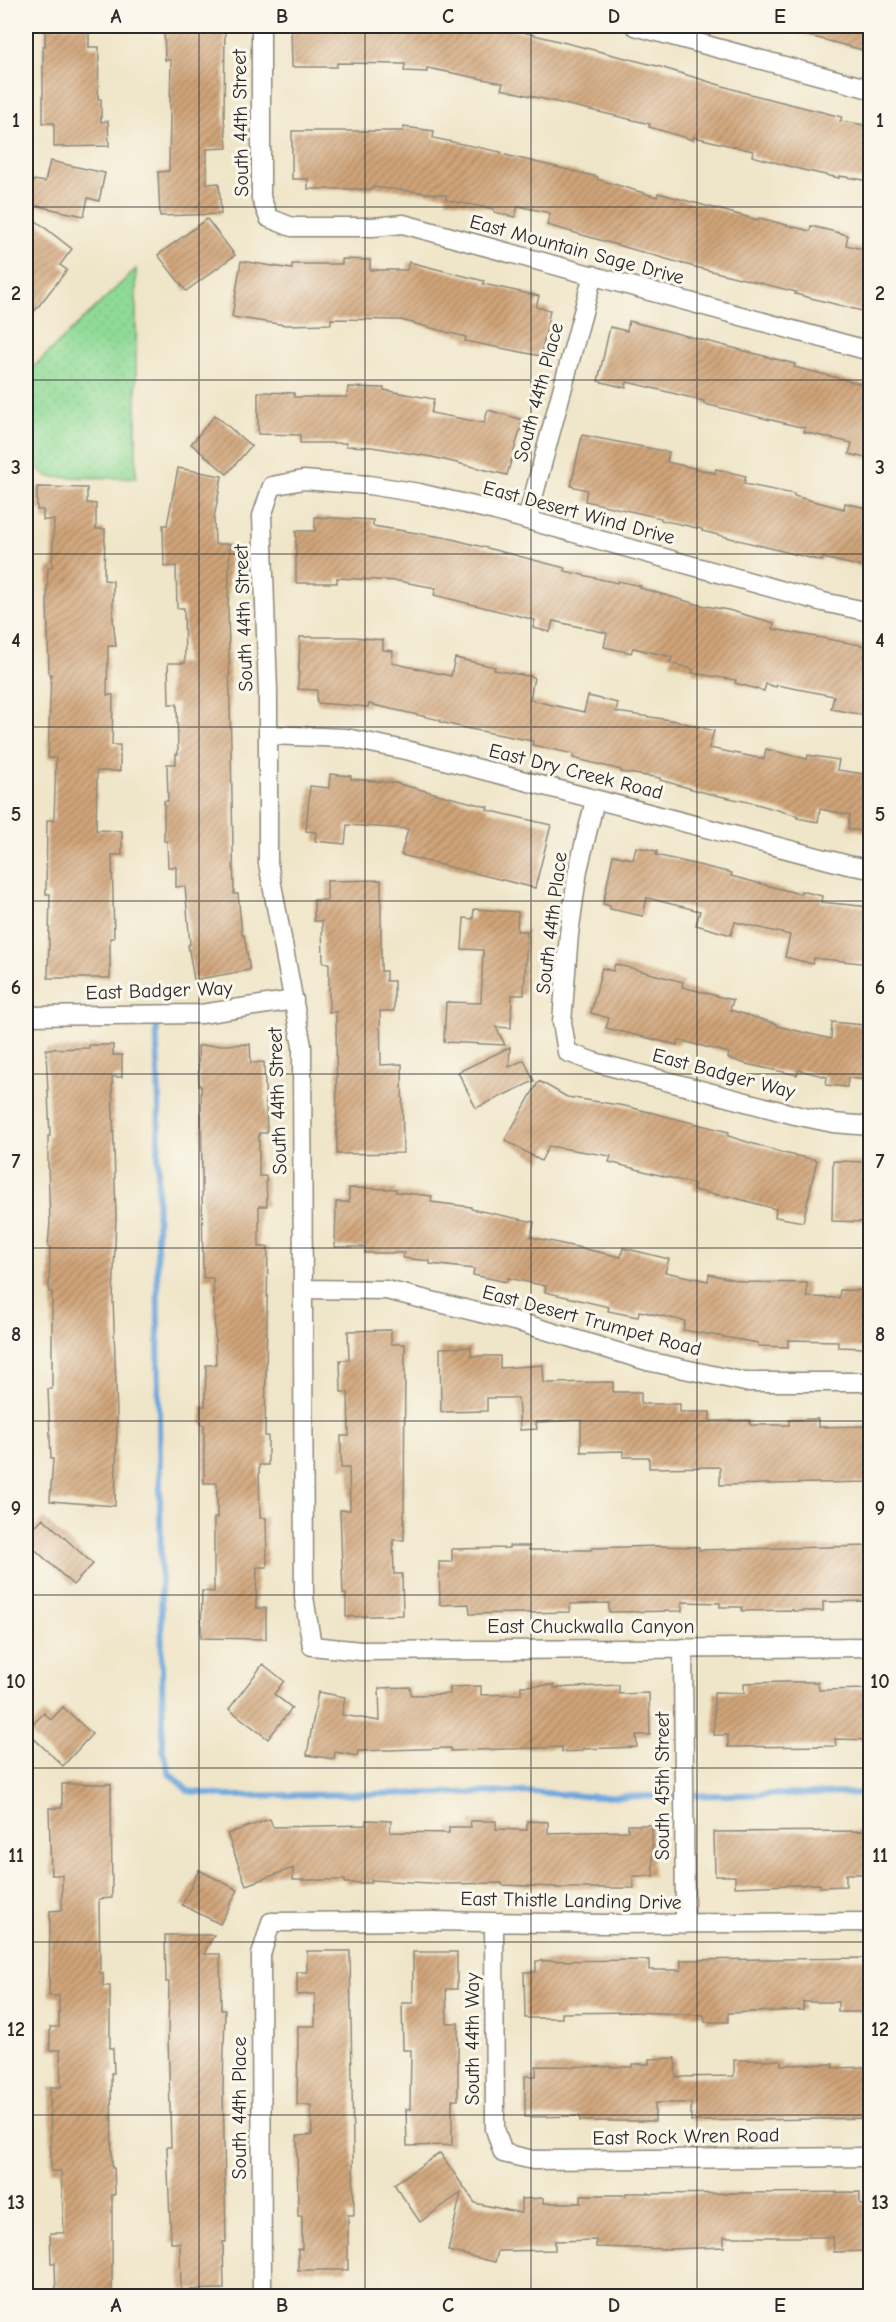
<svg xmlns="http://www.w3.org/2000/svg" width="896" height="2322" viewBox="0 0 896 2322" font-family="'Comic Neue',sans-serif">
	<defs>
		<pattern id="park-dots" width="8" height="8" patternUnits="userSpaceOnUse" patternTransform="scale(1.5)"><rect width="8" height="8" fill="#8fda97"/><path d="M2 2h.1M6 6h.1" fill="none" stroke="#7cbb82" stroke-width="1.8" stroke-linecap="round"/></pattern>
		<pattern id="building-hatch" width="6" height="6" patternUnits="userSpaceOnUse" patternTransform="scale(1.5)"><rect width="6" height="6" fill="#d0a479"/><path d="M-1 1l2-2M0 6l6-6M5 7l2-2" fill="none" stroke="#a98663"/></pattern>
	</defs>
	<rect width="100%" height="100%" fill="#fbf7ec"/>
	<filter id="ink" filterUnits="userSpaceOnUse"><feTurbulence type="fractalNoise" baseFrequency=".0167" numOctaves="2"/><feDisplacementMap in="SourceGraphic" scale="12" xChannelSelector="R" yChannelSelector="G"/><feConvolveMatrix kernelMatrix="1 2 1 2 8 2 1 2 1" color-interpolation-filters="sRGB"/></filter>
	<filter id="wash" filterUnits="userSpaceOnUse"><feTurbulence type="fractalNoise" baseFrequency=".008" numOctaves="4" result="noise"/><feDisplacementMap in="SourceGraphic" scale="24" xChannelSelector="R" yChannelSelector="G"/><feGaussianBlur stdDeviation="1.35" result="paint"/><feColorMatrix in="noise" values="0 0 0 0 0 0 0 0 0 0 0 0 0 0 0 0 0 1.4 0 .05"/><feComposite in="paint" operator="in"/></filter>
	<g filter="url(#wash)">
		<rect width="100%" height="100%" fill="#efe5c8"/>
		<!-- park -->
		<path fill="url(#park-dots)" stroke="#5d8261" stroke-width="1.5" d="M136,269v209l-87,-1 -23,-17v-86z"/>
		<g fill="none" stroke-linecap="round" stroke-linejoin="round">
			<!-- stream -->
			<path stroke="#6ca6dc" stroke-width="6" d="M156,1016l3,88 -2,137 6,510 6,22 19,18 39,5 306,-4 63,5 274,-4"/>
		</g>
		<g id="blocks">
			<!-- building -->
			<path fill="url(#building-hatch)" d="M45,26h44v21h10l-1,52h3v23l7,-1 1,25 -55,1v-24h-11v-77h2z
				M164,26h61l-1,92 3,30 -20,1v35l12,-1 2,31 -61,2 -2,-44 11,-1 2,-111h-6z
				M291,26h82v1l33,1v-2h30v3l30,1 1,-4h32l158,40 89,27 96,24 -2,4 30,5v55l-31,-5v2l-36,-8 -51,-14 1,-5 -59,-14 -1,3 -44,-13 1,-3 -149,-35 2,-6 -76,-15v4l-23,-1 1,-7 -68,-1v4h-45z
				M792,26h78v26l-79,-21z
				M404,127l30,4 -1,7 68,14v2l97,23 -1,2 60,18 1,-4 100,27 1,-2 51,13 1,-5 37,9 -2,10 24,6v62l-75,-19 1,-2 -105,-26 -144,-41 3,-12 -32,-7 -3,11 -21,-5v-3l-48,-9v-5l-73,-8v2h-65v-10h-16v-48h111z
				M50,161l55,12 -6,28 -11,-3 -4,18 -56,-12 6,-24 11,2z
				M26,213l46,36 -12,16 7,5 -41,52z
				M207,219l28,36 -49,36 -28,-36z
				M342,259l28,1v10h37l2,-8 75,19 -1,3 56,12 -3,11 14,3 -9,46 -76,-15 1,-4 -65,-17 -70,-1v5l-45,1 -54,-8 9,-56 51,8v-5h50z
				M629,321l166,43 -1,3 76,19v73l-21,-5 3,-11 -48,-11 1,-4 -101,-24v-3l-60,-15 -17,-4 -1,6 -28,-7 12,-54 17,4z
				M348,387l36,1v2l50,9 -3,14 53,10 4,-13 35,10 -16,55 -75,-18 -60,-10 -26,-1v-3h-46v-8l-42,-1v-42l36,1v4h53z
				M215,415l36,31 -24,28 -36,-30z
				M582,435l87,17 -2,10 48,11 1,-4 30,7 -2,8 50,10v2l50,13 1,-6 25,6v46l-2,13 -45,-10 -1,3 -120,-30v-2l-41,-9v-2l-76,-17 2,-11 -16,-4z
				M178,468l44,8 -8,42 1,26h15l-2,63 6,287h4l4,41h2l6,35 -56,10 -6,-35 2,-1 -5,-58 -9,1v-20h-8l-1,-26h-3v-40h4l-1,-37h9v-10h2l-1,-50h-8l-1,-41h17l-1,-55h-7l-1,-42 -12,1 -1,-42h4z
				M37,487l50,1v15l9,1v25h9l-1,51 9,1v38l3,27h-8l-1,49h6l-1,50h8v26h-23l-1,59 26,1v24h-10l2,83h-4v40h-62l2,-84h-4l1,-74h7l2,-62h-8l3,-84h-2l-2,-77 1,-30h4l2,-47h-11v-10h-6z
				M315,517l58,3v6l75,12 117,30v3l52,12 1,-2 23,5 -1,2 60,17 28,5 46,13 -1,6 93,17 -2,13 6,2v55l-39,-7 3,-13 -57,-11 -1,2 -10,-3 -2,7 -29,-8 1,-3 -44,-7 1,-4 -23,-6 2,-6 -39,-9 -2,5 -27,-6 3,-14 -54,-12 -3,11 -17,-4 2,-8 -101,-25 2,-7 -38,-7 -61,-3v5h-41v-52h19z
				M300,637h54l29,3v10l10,1 -1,12 59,13 4,-18 40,9 -1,3 40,7 -4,23 54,12 4,-16 30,7 -2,9 61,9 37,10 -5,17 55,11 2,-10 41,10 1,-4 31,5 -2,10 33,5v57l-22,-3 2,-14 -30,-6 -2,13 -21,-4 1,-2 -45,-13 -43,-9 -50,-14v-2l-39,-6v-2l-48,-12 1,-4 -42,-9 1,-4 -68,-13 -25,-6v-2l-71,-16 -1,3 -51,-4v-13l-19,-1z
				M330,774l21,2v3l44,4 93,24 -1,3 64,15 -16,63 -134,-33 7,-26 -61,-4 -2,19 -30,-3 1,-9 -10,-1 4,-45 19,2z
				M636,847l21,4 -1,4 76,18 -1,3 69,18 1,-3 21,5 -1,6 49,5v57l-56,-6 -1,6 -28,-7 5,-22 -55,-13 -4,13 -35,-10 4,-14 -53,-13 -4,18 -33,-7v-3l-7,-2 10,-49 20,4z
				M381,880v91h5v10h8v30h-14l1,54 21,-1 1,89 -66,1 -1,-142h-7v-49h-6l-1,-42h-8v-21h13v-19z
				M474,909l44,3 -1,19h10l-3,64h-12l-1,33 -15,-1 9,18 -61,-3 2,-40 35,1 2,-53 -21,-1 2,-31 9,1z
				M615,964l68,18 -1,5 51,13 -3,10 47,14v2l54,13 1,-17 32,3 -1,10h7l-2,45 -20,-2 -1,9 -21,-2 1,-8 -28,-7 -2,5 -51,-11 -18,-6 1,-5 -50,-13 -2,5 -71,-17 3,-10 -18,-5 11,-45 11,3z
				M250,1044l1,19 13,-1 3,71h-8v43h7l1,30h-8v41h9l-3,189h3v29h-9l1,53h6l1,49h-10l-1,41h10v31l-65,-1 1,-47 12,1v-74h3v-35h-13v-58h-3v-19h4l1,-41h10l-3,-87h-10l-2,-192h-2l-1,-40z
				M89,1045h24v10h9v22h-10l4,140 -3,81 4,119 -2,89 -65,-5 3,-42h-2l-3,-70h4v-97h-3l1,-45h-2l2,-24 -2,-60v-27h2l-4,-87 43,-1z
				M510,1047l-1,20 15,-7 10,21 -58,27 -18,-36z
				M539,1081l28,16 58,9 104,26 -1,4 55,17 34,7 -14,62 -28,-5 1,-8 -48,-13v1l-35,-7 1,-6 -85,-22 2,-6 -62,-10 -8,15 -36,-21z
				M833,1161l36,1 -1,60 -36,-1z
				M349,1188l47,1v3l36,4 -1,6 40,5v2l63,13 -3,15 90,20 2,-9 46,11 -4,13 43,9 1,-7 36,8 62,1v14l32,1 1,-8 30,1v39h-4l-1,18 -27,-1v-6l-50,-1v7l-30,-1v-3l-75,-13 2,-9 -46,-10 -1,6 -30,-6 1,-4 -64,-15 1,-6 -38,-8 -1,4 -34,-7 1,-6 -44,-5v-3l-27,-3 1,-5h-39v-6h-30l1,-45h13z
				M391,1330v14h14l-1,196h-11l1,34h8l1,41 -57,2v-23h-3l-3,-84h10l-1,-42h-8v-32h8l-1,-44h-7l-1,-32h9l-1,-29z
				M471,1347v9h29v12l43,-3 1,18 69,-1v10h28v12h39v8h30v9l40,-1v5h39v-5l29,-1v8l52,-1v56l-150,3v-18l-71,1v-11h-26v-6l-42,1v-32l-45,2 1,7 -17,1 -2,-32h-31v13l-46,1 -1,-64z
				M43,1518l50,46 -20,21 -47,-44v-5z
				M509,1546h20v4h63v-2l66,-2 41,1v3l171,-4v55l-47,1v9h-30v-1l-51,1v-4h-22v-4l-38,-1v9l-73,1v-9l-39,1v8l-100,2 -1,-10 -29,1 -1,-43h13v-13l57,-1z
				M263,1664l21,17 -10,13 18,14 -24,31 -39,-30z
				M787,1682h31l1,8 51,-1v51l-35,-1 1,7 -108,1v-12h-14v-43l30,1v-10z
				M554,1685v3l65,-3v9l30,-1 1,42h-14l1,12 -55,2v2l-20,1v-5l-111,4v-3l-93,3 -1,5 -22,-4 -1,7 -27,-4 11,-63 27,5 -3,18 38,6 -1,-33 31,-1 1,8 39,-1v-7l31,-1v9l40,-1v-8z
				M63,1707l29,27 -29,32 -37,-35 18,-18 7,7z
				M62,1784h49l1,114 -13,1 1,74h3v13h7v62h3l1,25h-3l1,95h2l1,27h-3v101h-56l-1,-33h-4l-1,-30h14l-3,-62h-10l-1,-84h11l-1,-37h-10v-23h9v-31h-10l1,-85 12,-1v-35h-11l-2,-67h13z
				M270,1819l3,8 93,-2v-5l25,1 -1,11 59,1v-6h22l-1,-6h26v8l31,1v-9l21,1v11l80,-2v-6h24l1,51h-20l1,12h-78v-1l-54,-2v-2l-52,1 -79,-4v3h-26v-3h-52v-12l-47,17 -19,-51z
				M866,1831l1,43h-21v12l-26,1v-3l-85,3v-11h-20l-1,-44z
				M199,1870l39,20 -18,34 -38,-19z
				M165,1935h49l-10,19h16l1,56h4l-2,78 3,154h-3l1,47 -43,1 -1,-47h-9l-4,-96h4l-3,-112 1,-53h-3z
				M307,1951h43l4,264h-6v55h-50v-21h4v-33h-4l-1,-80 15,-1 -1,-30h-14l1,-79h17v-32l-18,1v-23h10z
				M413,1952h44v37h-11l1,34h11v77h-6v45l-45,1 -1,-37h4l1,-59h-8l-1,-47h11z
				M870,1958v54h-32v-10h-35v8l-75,3v9h-23l-1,-7 -72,-3 -70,1v5h-37l-1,-46h12v-11l113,-1v10h32v-10z
				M675,2058l1,19 58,-1v-16h47v5l52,-1v4l37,-1v51l-179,3v-18h-36v18h-75v-5l-55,1v-41h11v-10l96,1v-3h17v-5z
				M440,2153l35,50 46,10v-14l22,-1v5h38v-8h45v-2h23v1l211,-2v12h10v47l-36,1 -1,-15h-109v10l-53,2 -75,-2v-7l-41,1v9l-57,1 -3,11 -47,-11 13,-58 -41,29 -26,-38z"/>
		</g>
	</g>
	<g filter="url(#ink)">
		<use href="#blocks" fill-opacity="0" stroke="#8d887a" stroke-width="1.5"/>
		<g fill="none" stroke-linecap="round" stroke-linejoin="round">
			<defs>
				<path id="minor" d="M261,26v172l8,20 23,9h81l30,-3 467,127
					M635,26l235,63
					M527,520l66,-245
					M870,612l-47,-10 -328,-91 -76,-18 -50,-8 -66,-5 -31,6 -10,30 6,176v171l34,183 2,551 8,49 49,5 509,-4
					M268,735l78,3 64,13 438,114 22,4
					M595,800l-17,70 -9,64 -7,88 5,30 27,10 201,53 38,8 37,3
					M26,1016l175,-2 93,-14
					M303,1289l83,1 136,33 125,38 98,21h125
					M683,1648l2,276
					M494,1923l1,206 8,24 30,7 337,-3
					M262,2296l-1,-341 10,-33 161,-1 173,3 265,-2"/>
			</defs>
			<!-- minor casing -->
			<use href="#minor" stroke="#8d887a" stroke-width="21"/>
			<!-- minor -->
			<use href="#minor" stroke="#fff" stroke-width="18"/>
		</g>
	</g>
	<!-- grid -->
	<path fill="none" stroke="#2b2b2b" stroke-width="1.5" stroke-opacity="0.55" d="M199,26v2270M365,26v2270M531,26v2270M697,26v2270M26,207h844M26,380h844M26,554h844M26,727h844M26,901h844M26,1074h844M26,1248h844M26,1421h844M26,1595h844M26,1768h844M26,1942h844M26,2115h844"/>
	<g text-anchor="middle" stroke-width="6" stroke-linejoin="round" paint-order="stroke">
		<!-- street labels -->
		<g font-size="20" fill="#2b2b2b" stroke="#fbf7ec">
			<text transform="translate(240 123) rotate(-91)" y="7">South 44th Street</text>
			<text transform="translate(577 249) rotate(15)" y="7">East Mountain Sage Drive</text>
			<text transform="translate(538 392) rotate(-75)" y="7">South 44th Place</text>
			<text transform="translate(579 512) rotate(15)" y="7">East Desert Wind Drive</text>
			<text transform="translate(243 618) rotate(-92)" y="7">South 44th Street</text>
			<text transform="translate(576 771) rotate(14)" y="7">East Dry Creek Road</text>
			<text transform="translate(551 923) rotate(-83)" y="7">South 44th Place</text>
			<text transform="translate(159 990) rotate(-2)" y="7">East Badger Way</text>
			<text transform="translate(724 1073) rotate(15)" y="7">East Badger Way</text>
			<text transform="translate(277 1101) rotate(-92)" y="7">South 44th Street</text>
			<text transform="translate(592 1320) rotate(15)" y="7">East Desert Trumpet Road</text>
			<text x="591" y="1633">East Chuckwalla Canyon</text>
			<text transform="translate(662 1786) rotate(-90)" y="7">South 45th Street</text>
			<text transform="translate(571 1900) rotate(1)" y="7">East Thistle Landing Drive</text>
			<text transform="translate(472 2039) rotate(-90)" y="7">South 44th Way</text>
			<text transform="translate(239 2108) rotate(-90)" y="7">South 44th Place</text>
			<text transform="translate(686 2136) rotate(-1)" y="7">East Rock Wren Road</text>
		</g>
	</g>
	<!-- margin -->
	<rect width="896" height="2322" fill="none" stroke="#fbf7ec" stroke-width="66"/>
	<rect x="33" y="33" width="830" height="2256" fill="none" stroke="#2b2b2b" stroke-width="2"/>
	<g font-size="20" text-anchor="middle" font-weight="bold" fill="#2b2b2b">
		<text x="116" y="23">A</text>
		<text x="282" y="23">B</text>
		<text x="448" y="23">C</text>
		<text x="614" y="23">D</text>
		<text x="780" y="23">E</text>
		<text x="16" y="127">1</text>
		<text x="880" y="127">1</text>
		<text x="16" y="300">2</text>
		<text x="880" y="300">2</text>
		<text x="16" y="474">3</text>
		<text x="880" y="474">3</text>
		<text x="16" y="647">4</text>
		<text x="880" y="647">4</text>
		<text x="16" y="821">5</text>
		<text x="880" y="821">5</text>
		<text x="16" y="994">6</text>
		<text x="880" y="994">6</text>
		<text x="16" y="1168">7</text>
		<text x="880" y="1168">7</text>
		<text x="16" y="1341">8</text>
		<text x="880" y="1341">8</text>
		<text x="16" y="1515">9</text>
		<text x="880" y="1515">9</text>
		<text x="16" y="1688">10</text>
		<text x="880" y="1688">10</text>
		<text x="16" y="1862">11</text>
		<text x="880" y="1862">11</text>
		<text x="16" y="2036">12</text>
		<text x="880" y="2036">12</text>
		<text x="16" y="2209">13</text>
		<text x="880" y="2209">13</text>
		<text x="116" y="2312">A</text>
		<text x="282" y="2312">B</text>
		<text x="448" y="2312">C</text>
		<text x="614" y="2312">D</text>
		<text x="780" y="2312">E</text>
	</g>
</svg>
